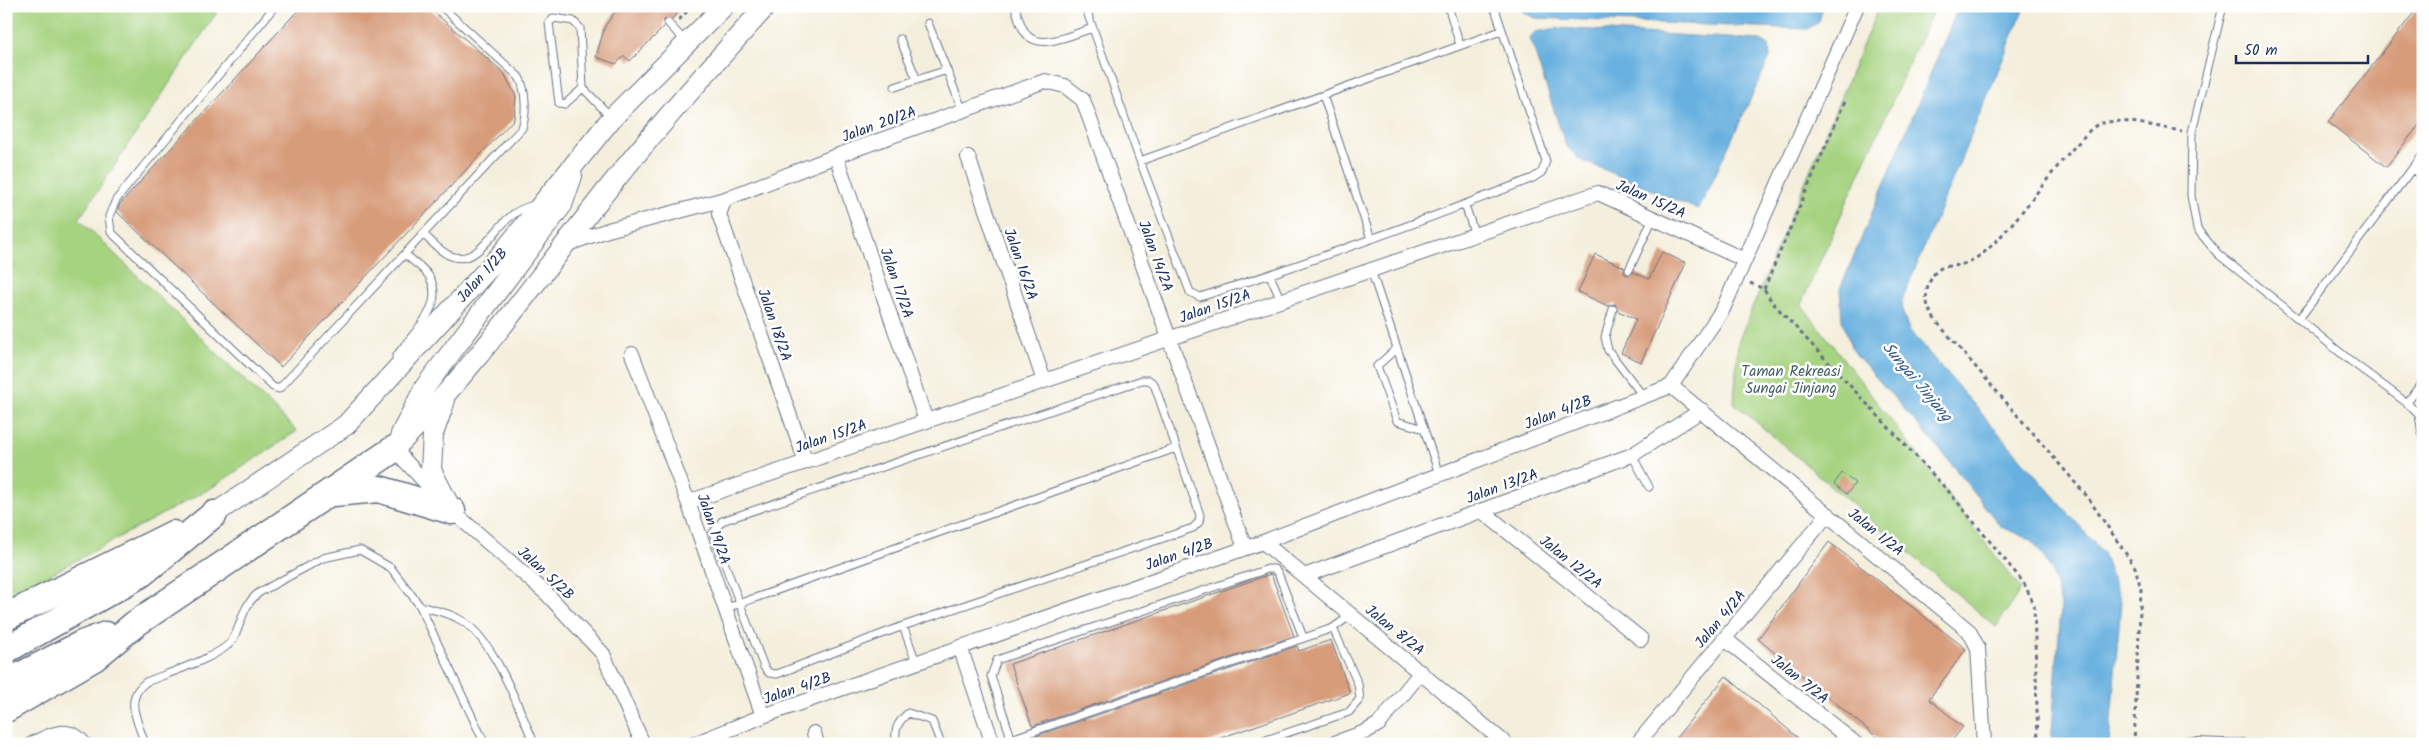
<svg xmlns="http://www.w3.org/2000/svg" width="2429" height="750" viewBox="0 0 2429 750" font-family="Kalam,sans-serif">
	<rect width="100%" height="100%" fill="#fff"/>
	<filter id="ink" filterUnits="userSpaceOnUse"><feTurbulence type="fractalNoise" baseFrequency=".02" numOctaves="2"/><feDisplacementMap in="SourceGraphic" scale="10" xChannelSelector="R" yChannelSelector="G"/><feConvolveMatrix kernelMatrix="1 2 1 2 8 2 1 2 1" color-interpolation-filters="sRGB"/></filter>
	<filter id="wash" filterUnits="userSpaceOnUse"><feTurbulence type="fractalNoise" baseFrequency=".0096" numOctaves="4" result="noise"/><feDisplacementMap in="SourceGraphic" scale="20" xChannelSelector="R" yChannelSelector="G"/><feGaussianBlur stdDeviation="1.12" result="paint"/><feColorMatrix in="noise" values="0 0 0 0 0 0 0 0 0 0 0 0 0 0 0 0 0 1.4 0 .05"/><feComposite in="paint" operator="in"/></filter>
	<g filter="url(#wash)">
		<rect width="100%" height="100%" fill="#f4efdc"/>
		<!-- green -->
		<path fill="#a6d380" stroke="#60816f" d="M6,6h215l-142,213 218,212 -86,57 -205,110z
			M1879,6h56l-134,298 220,285 -25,38 -262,-224 4,-61z"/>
		<!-- water -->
		<path fill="#67b0df" stroke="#41709e" d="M1521,6h302l-4,16 -12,7 -271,-11 -12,-5z
			M1959,6h66l-123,294 1,13 6,17 194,223 18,48 -12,143h-58l10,-137 -9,-37 -20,-30 -31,-13 -59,-75 -90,-102 -10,-30 -2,-31z
			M1557,28l204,12 8,5 1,12 -66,142 -7,10 -118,-50 -13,-13 -36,-108 5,-6z"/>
		<g id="blocks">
			<!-- building -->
			<path fill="#d79c7a" d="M302,6h125l77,67 12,23 -2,23 -233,248 -164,-155 3,-8z
				M619,6h65l-12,13 -8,1v7l-34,34 -6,-5 -8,8 -20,-7 9,-31z
				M2419,6h4v114l-37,47 -58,-45z
				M1662,252l24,11 -45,99 -20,-9 15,-34 -18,-8 -3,-7 -7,2 -30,-14 17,-38 29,13v6l3,2 7,-3 15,7z
				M1842,473l13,10 -8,11 -13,-10z
				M1829,542l137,107 -37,50 34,28 -14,17h-64l-127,-105z
				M1271,574l23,62 -262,90 -22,-62z
				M1331,640l19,53 -147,51h-165l-2,-8 261,-90 2,5z
				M1726,676l79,68h-134z"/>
		</g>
	</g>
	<g filter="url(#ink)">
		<use href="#blocks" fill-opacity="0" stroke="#67728a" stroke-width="1"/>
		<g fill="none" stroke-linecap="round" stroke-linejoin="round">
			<defs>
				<path id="lane" d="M275,6l-159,194 -7,16 2,16 162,155 6,2 243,-261c5,-14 4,-39 -3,-51l-78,-71
					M1015,6c3,10 5,22 13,30 15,14 47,-3 65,-8
					M1085,6l55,155 50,131 10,5c112,-35 223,-76 333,-119l9,-6 4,-11 -52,-155
					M1448,6l12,39
					M2223,6l-31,126 -1,63 6,34 21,25 134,108 55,41 12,12 4,24
					M668,23l17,18
					M928,23l35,88
					M900,39l17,41
					M895,87l52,-17
					M583,88l-18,16 -6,-1 -10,-80 5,-5 19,3 7,7 3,60 29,30
					M1323,95l48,144
					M2423,155l-11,14 11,8
					M1140,161l361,-130
					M1465,205l10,30
					M423,234c8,7 18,19 28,22 26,10 42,-26 59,-39 6,-6 16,-10 24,-12
					M1371,270l68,204
					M1629,270l24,-52
					M1270,275l11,26
					M1613,309l-8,28 3,13 35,46
					M2299,319l113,-150
					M1397,348l-20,18 20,55 27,8
					M396,357c14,-23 50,-48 34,-79 -4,-9 -18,-17 -25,-24
					M1142,380h7l5,4 46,131 -1,7 -6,6 -290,98 -126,48 -8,-1 -5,-6 -51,-134 9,-12z
					M2407,403l16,-22
					M1632,455l17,32
					M420,606c12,4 26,6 37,12 36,17 59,85 75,120l-1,6
					M724,609l452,-161
					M903,626l13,36
					M1011,739l322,-111 18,-13
					M145,744c-7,-23 -22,-45 1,-62 19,-8 78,-26 87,-43 10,-18 9,-34 27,-47l63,-34 37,-8 31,18 29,38 65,138
					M897,744c-4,-14 1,-22 11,-31l24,8 9,23
					M1013,744l-22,-68 6,-16 20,-7 251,-84h6l4,4 25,64
					M1254,744l95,-32 11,-13 -2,-15 -25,-56
					M2176,744l7,-3 78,3"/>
				<path id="street" d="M836,156l90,265
					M968,157l76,224
					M725,199l-6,15 87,248
					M565,245l43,-15 117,-31 111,-43 209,-75 20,5 18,14 162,448
					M632,354l56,148 75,214
					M1671,386l298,245 9,17 6,96
					M1671,386l52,-77 134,-303
					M394,449l58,62 95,83 56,60 40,90
					M688,502l910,-309 147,67
					M1482,511l159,128
					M1263,542l243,202
					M1304,576l328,-121 70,-45
					M1725,639l131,105
					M960,647l33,97
					M814,733l3,11
					M32,744c17,-9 37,-20 52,0
					M694,744l69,-28 500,-174 408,-156
					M1332,744l33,-12 14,-8 42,-52
					M1637,744l191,-230"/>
				<path id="secondary" d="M444,403l-11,31 -2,36 21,41
					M401,434l24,-47 137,-182 10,-29
					M394,449c75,-74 137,-161 202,-245 53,-68 111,-133 170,-198
					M214,514l132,-89 153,-168 113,-139 112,-112"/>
				<path id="highway" d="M333,493l46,-4 73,22
					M6,617l167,-83
					M6,650l135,-76 73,-60
					M6,683l76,-39 24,-9
					M6,709l88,-51 41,-34 259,-175"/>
			</defs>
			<!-- lane casing -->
			<use href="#lane" stroke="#67728a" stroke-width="9"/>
			<!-- street casing -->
			<use href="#street" stroke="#67728a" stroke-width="16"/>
			<!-- secondary casing -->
			<use href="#secondary" stroke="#67728a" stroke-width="22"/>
			<!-- highway casing -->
			<use href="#highway" stroke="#67728a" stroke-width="29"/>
			<!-- path -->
			<path stroke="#67728a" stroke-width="3" stroke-dasharray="4 4" stroke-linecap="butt" d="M679,20l13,-14
				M1750,283l14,6 8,13 178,191 74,90 10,22 4,139
				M1764,289l81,-188
				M2134,744l7,-155 -6,-22 -49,-72 -150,-174c-10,-14 -13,-26 -5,-42 7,-14 15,-12 28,-14 10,-2 22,-9 30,-17 33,-31 57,-71 88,-104 6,-6 14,-17 22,-20 21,-8 60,4 83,7"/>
			<!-- lane -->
			<use href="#lane" stroke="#fff" stroke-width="7"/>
			<!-- street -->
			<use href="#street" stroke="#fff" stroke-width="14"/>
			<!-- secondary -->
			<use href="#secondary" stroke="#fff" stroke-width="20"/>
			<!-- highway -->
			<use href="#highway" stroke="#fff" stroke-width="26"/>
		</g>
	</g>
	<g text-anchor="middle" stroke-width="5" stroke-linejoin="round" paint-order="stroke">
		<!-- street labels -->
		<g font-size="15" fill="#1b2f5e" stroke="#fff">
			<text transform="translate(879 124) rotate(-20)" y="5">Jalan 20/2A</text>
			<text transform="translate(1651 199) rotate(24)" y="5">Jalan 15/2A</text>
			<text transform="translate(1156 256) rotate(70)" y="5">Jalan 14/2A</text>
			<text transform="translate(1021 264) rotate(71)" y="5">Jalan 16/2A</text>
			<text transform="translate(482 275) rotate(-48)" y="5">Jalan 1/2B</text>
			<text transform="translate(897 283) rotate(71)" y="5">Jalan 17/2A</text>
			<text transform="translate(1215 306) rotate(-19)" y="5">Jalan 15/2A</text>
			<text transform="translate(775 325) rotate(71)" y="5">Jalan 18/2A</text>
			<text transform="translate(1558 412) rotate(-21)" y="5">Jalan 4/2B</text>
			<text transform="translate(831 436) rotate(-19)" y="5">Jalan 15/2A</text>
			<text transform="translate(1502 486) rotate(-20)" y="5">Jalan 13/2A</text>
			<text transform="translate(714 529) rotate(71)" y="5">Jalan 19/2A</text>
			<text transform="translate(1876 532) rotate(39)" y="5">Jalan 1/2A</text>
			<text transform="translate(1179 554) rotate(-19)" y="5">Jalan 4/2B</text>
			<text transform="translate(1571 562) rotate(39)" y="5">Jalan 12/2A</text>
			<text transform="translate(546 573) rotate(43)" y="5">Jalan 5/2B</text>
			<text transform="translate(1720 619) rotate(-50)" y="5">Jalan 4/2A</text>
			<text transform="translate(1395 630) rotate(39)" y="5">Jalan 8/2A</text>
			<text transform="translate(1800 679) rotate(39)" y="5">Jalan 7/2A</text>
			<text transform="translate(797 688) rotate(-19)" y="5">Jalan 4/2B</text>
		</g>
		<!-- park labels -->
		<g font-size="15" fill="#456068" stroke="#fff">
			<text x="1791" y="376">Taman Rekreasi<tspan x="1791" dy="17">Sungai Jinjang</tspan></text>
		</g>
		<!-- water labels -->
		<g font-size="16" font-style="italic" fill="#365c8b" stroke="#fff">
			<text transform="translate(1918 381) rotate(50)" y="6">Sungai Jinjang</text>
		</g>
	</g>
	<!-- margin -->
	<rect width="2429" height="750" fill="none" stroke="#fff" stroke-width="25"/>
	<!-- scale -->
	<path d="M2236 55v8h132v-8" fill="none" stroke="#1b2f5e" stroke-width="2.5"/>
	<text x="2244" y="55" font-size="15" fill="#1b2f5e" stroke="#ffffff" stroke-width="4" paint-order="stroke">50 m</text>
</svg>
